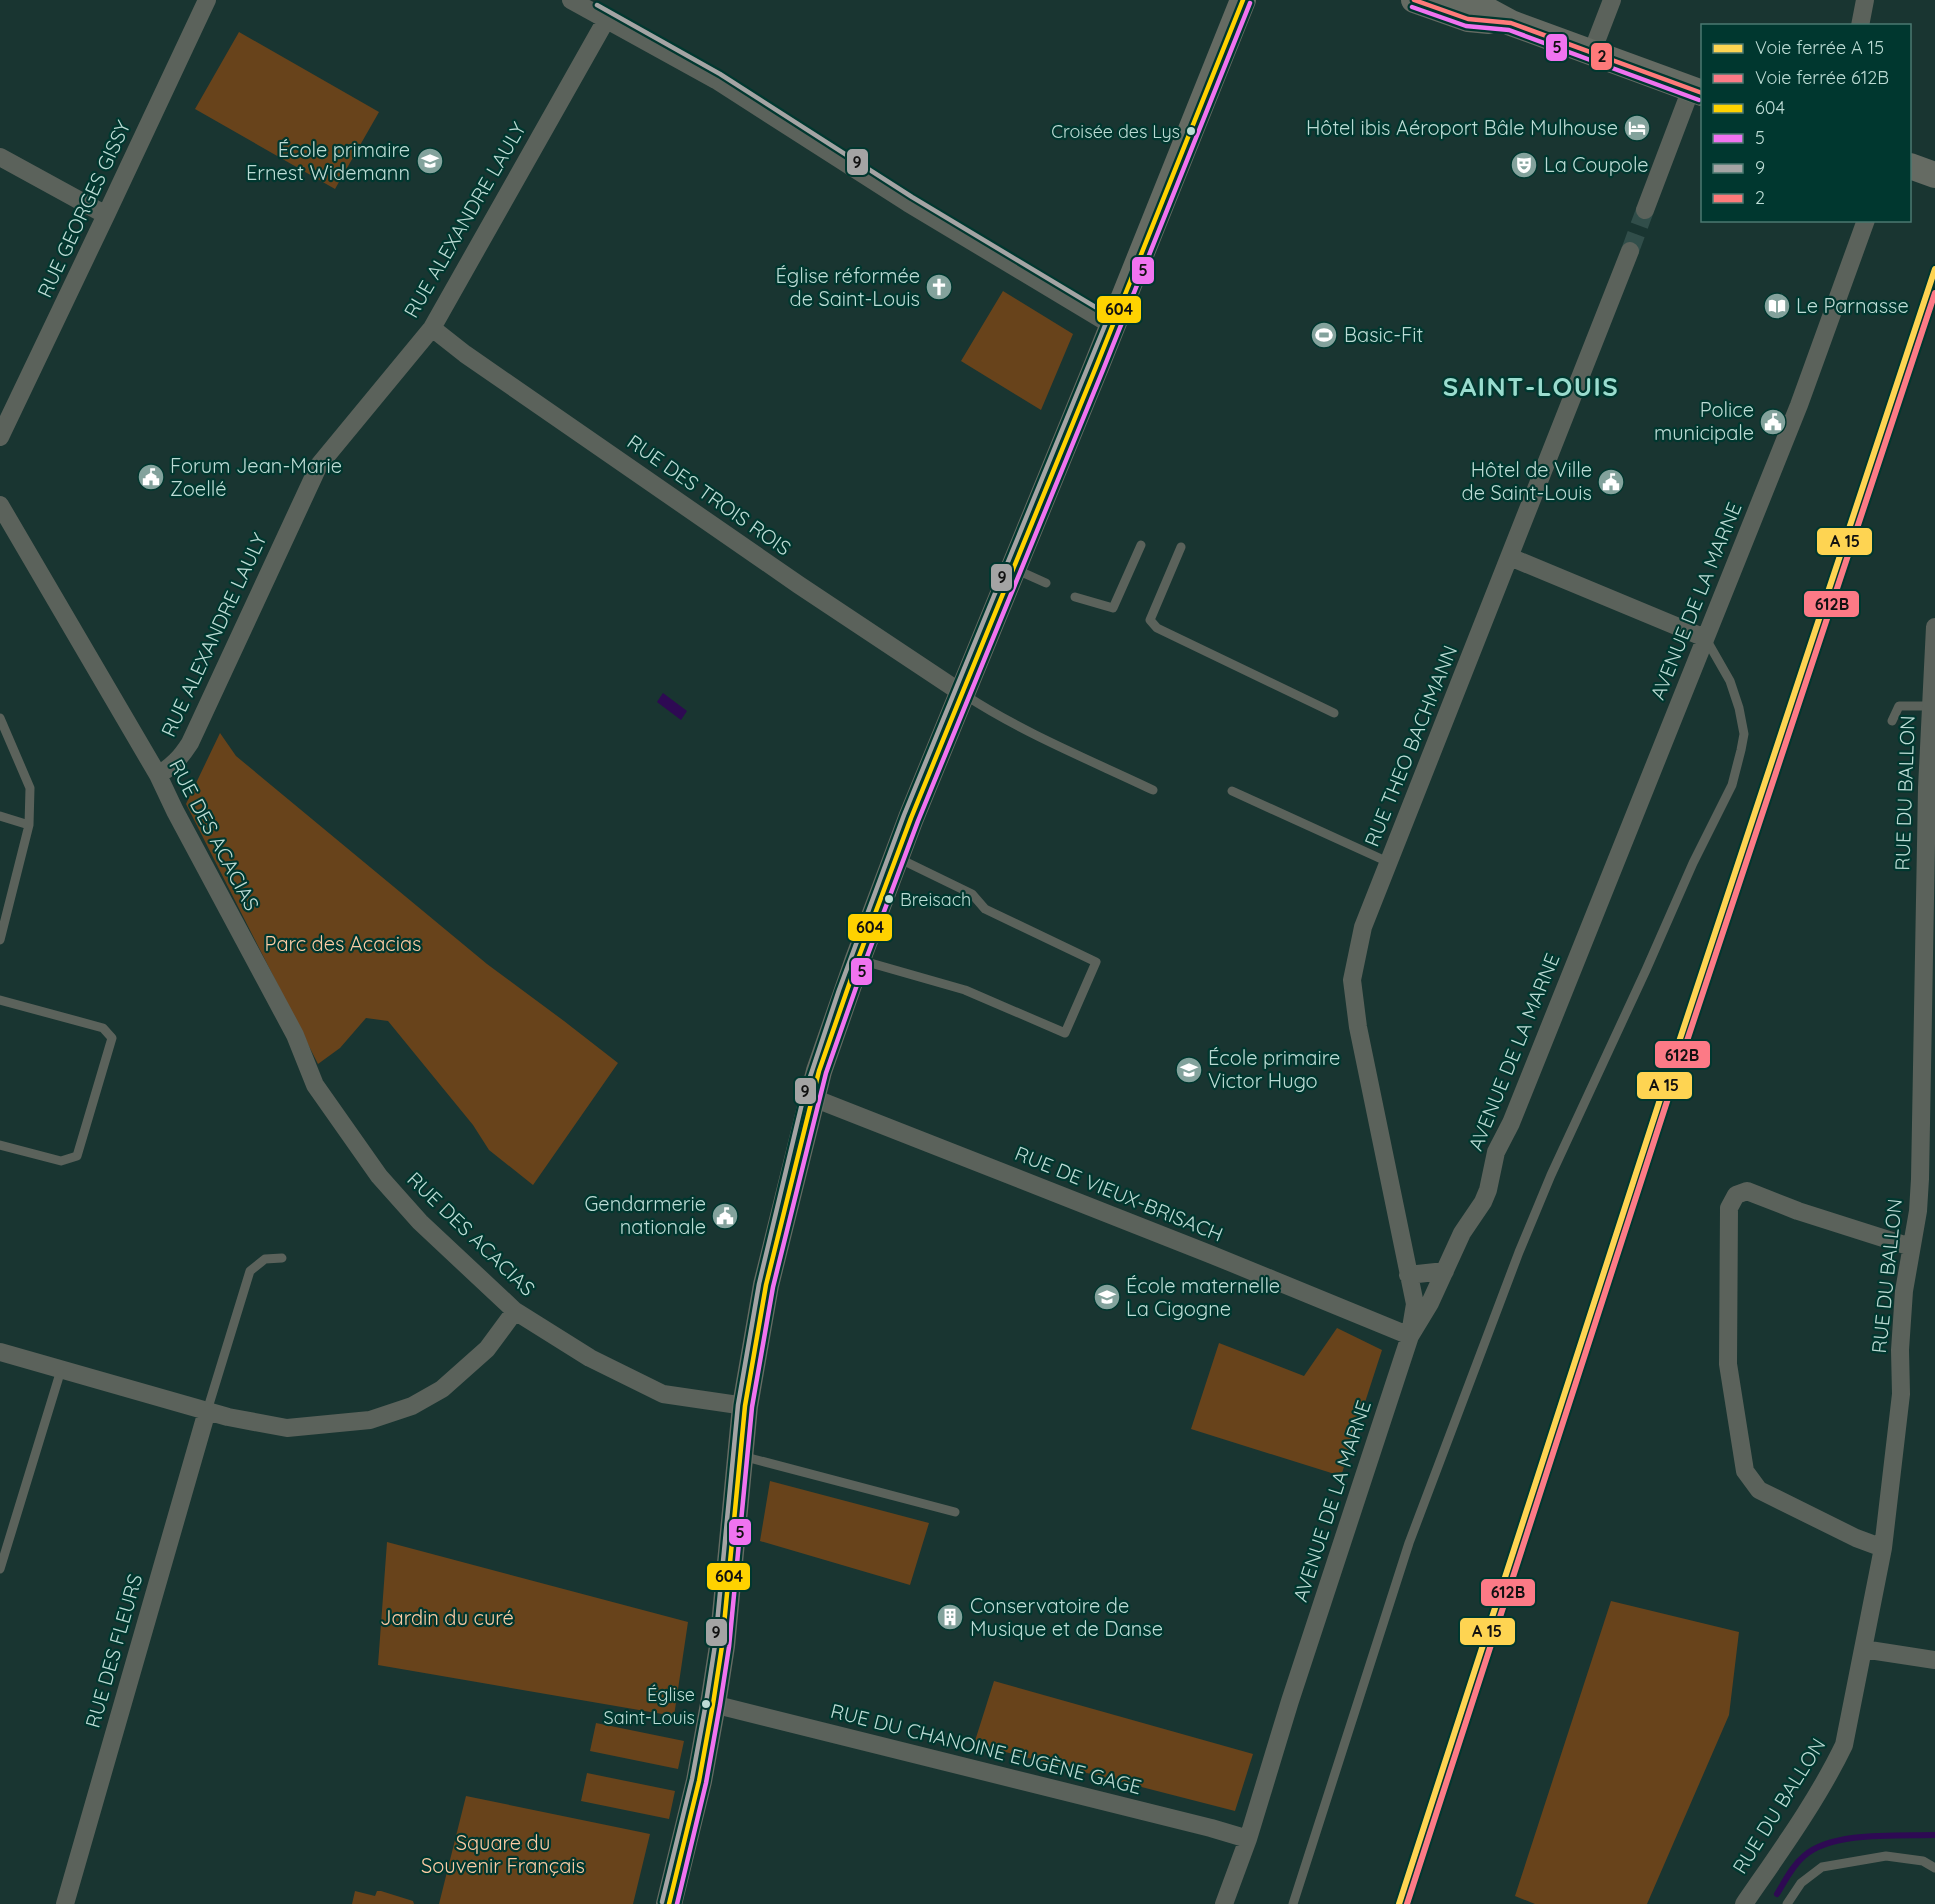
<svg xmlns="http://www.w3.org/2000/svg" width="1935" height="1904" viewBox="0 0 1935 1904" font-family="Quicksand,sans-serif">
	<rect width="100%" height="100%" fill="#193531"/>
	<!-- green -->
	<path fill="#68431b" d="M239,32l140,80 -44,77 -140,-80z
		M1003,291l70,43 -32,76 -80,-49z
		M220,733l16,23 251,208 77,57 54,42 -85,122 -44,-35 -16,-25 -85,-104 -22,-3 -26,30 -22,16 -132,-260z
		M1337,1328l45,22 -41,126 -150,-47 28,-86 85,33z
		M770,1481l159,42 -19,62 -150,-44z
		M387,1542l301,80 -14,94 -296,-51z
		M1611,1601l128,31 -10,83 -82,189h-112l-20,-8z
		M994,1681l259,73 -18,57 -261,-67z
		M596,1723l88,18 -6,28 -88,-18z
		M587,1773l88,18 -6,28 -88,-18z
		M466,1796l184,38 -17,70h-194z
		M355,1891l20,5 2,-5h4l32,10 1,3h-62z"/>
	<!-- water -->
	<path fill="#2e0a53" d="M663,693l24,18 -6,9 -24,-18z"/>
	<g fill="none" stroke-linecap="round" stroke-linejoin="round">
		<!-- stream -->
		<path stroke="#2e0a53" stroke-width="6" d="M1777,1894c8,-13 15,-28 27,-38 28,-25 94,-20 131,-21"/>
		<!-- street-tunnel -->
		<path stroke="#314e4a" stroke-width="18" stroke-dasharray="18 9" stroke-linecap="butt" d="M1630,251l15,-41"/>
		<!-- lane -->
		<path stroke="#5b625b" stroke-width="9" d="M1181,547l-31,73 7,8 177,85
			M1015,569l31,14
			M1075,597l38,11 28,-63
			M965,695c58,38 125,65 188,95
			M0,718l30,70 -1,37 -29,115
			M1892,721l7,-15h31
			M1232,791l156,71
			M0,816l29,9
			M860,960l105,30 100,43 31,-71 -111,-53 -13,-15 -74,-36
			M0,1000l103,28 9,10 -35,118 -16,5 -61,-16
			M207,1411l43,-140 15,-12 17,-1
			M742,1456l213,56
			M0,1569l61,-199
			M1293,1904l116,-361 110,-291 32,-77 95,-205 47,-107 39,-78 9,-35 3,-16 -5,-26 -9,-27 -24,-42
			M1787,1904l14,-21 21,-16 64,-11 37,5 12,7"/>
		<!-- street -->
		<path stroke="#5b625b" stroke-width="18" d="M571,0l145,80 192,123 205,123
			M1860,26l5,-26
			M1592,52l20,-52
			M0,157l106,58
			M1645,210l46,-121
			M432,328l33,26 334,231 164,109
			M0,437l106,-222 101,-215
			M0,505l158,270 17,36 120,224 20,50 64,91 41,46 95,89 75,47 73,36 82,12
			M1510,557l195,81
			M158,775c15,-9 23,-18 32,-32l129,-278 113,-137 174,-308
			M811,1097l399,157 200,82
			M1408,1275l37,-4
			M1411,1328l4,-24 -57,-277 -6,-47 11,-53 267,-676
			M0,1352l228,65 59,11 83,-8 42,-14 30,-17 45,-40 28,-38
			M1883,1548l-27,-10 -97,-48 -14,-19 -17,-107 1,-156 7,-13 11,-4 51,20 113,36
			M1863,1649l72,11
			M713,1704l498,124 37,11
			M65,1904l142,-493
			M1224,1904l24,-65 42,-138 120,-365 20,-33 32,-70 21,-31 5,-12 8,-38 15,-29 288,-718 67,-185
			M1744,1904c35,-51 73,-103 100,-159l39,-197 18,-154 -1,-44 4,-59 14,-80 2,-32 7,-391 8,-161"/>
		<!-- secondary -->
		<path stroke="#656b63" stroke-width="26" d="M1414,0l54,19 21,2
			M1465,0l11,4 35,19 191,70
			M1910,166l25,9
			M669,1904l30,-123 14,-77 9,-58 23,-240 21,-121 53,-214 39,-112 53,-141 185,-451 147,-367"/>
		<defs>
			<path id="bus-1" d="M669,1904l30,-123 14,-77 9,-58 23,-240 21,-121 53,-214 39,-112 53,-141 185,-451 147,-367"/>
			<path id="bus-2" d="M1412,7l54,19 43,4 190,70
				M677,1904l29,-121 14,-78 9,-58 23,-240 21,-120 53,-214 39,-111 53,-141 185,-451 147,-367"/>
			<path id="bus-3" d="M597,5l123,69 192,123 205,123
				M662,1902l30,-123 14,-76 9,-58 23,-240 21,-121 45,-189 35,-105 65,-175 202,-492"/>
			<path id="bus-4" d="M1414,0l54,19 43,4 191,70"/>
		</defs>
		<!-- bus-1 casing -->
		<use href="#bus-1" stroke="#00372f" stroke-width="9"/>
		<!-- bus-2 casing -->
		<use href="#bus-2" stroke="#00372f" stroke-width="9"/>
		<!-- bus-3 casing -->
		<use href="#bus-3" stroke="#00372f" stroke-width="9"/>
		<!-- bus-4 casing -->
		<use href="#bus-4" stroke="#00372f" stroke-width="9"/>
		<!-- bus-1 -->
		<use href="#bus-1" stroke="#ffd200" stroke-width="4.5"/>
		<!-- bus-2 -->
		<use href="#bus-2" stroke="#f073f0" stroke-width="4.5"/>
		<!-- bus-3 -->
		<use href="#bus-3" stroke="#a4a4a4" stroke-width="4.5"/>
		<!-- bus-4 -->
		<use href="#bus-4" stroke="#fe7a7a" stroke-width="4.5"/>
		<defs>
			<path id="rail-1" d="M1399,1904l266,-820 270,-815"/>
			<path id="rail-2" d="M1407,1904l265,-818 263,-793"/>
		</defs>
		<!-- rail-1 casing -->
		<use href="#rail-1" stroke="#00372f" stroke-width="10"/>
		<!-- rail-2 casing -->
		<use href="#rail-2" stroke="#00372f" stroke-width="10"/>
		<!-- rail-1 -->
		<use href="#rail-1" stroke="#fed452" stroke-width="6"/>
		<!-- rail-2 -->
		<use href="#rail-2" stroke="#fc7a86" stroke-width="6"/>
	</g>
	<!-- icons -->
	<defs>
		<symbol id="hotel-disc" viewBox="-11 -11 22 22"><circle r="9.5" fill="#83a29c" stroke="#00372f"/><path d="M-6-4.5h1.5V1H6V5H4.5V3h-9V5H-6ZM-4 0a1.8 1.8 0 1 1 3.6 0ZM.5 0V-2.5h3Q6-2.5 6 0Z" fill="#fff"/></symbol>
		<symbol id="school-disc" viewBox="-11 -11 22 22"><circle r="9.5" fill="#83a29c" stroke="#00372f"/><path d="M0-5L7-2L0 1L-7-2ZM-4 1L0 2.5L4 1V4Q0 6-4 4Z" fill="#fff"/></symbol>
		<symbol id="theatre-disc" viewBox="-11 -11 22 22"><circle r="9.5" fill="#83a29c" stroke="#00372f"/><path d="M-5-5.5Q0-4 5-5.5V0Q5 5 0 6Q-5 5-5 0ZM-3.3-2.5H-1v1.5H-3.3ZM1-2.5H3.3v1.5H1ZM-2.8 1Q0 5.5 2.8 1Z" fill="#fff"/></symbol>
		<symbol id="church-disc" viewBox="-11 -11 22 22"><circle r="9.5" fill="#83a29c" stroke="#00372f"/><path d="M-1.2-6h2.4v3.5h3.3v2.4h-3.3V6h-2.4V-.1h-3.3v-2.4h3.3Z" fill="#fff"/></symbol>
		<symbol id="library-disc" viewBox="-11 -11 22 22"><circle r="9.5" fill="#83a29c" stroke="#00372f"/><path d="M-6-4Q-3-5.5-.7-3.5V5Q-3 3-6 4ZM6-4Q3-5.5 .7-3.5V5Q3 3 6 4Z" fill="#fff"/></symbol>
		<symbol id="stadium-disc" viewBox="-11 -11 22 22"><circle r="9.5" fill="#83a29c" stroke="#00372f"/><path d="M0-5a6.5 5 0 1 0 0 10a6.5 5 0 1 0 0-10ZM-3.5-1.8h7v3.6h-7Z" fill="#fff"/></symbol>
		<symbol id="civic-disc" viewBox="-11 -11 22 22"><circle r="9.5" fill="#83a29c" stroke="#00372f"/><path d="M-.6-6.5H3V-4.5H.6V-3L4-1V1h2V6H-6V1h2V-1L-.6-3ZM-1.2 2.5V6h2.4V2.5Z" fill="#fff"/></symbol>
		<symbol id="building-disc" viewBox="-11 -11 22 22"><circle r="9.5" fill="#83a29c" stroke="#00372f"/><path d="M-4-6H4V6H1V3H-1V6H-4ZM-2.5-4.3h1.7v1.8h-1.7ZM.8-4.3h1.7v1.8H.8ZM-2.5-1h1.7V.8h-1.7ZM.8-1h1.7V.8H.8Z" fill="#fff"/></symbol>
	</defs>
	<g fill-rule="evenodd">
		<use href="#hotel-disc" x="1622" y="113" width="30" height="30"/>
		<use href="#school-disc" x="415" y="146" width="30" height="30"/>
		<use href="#theatre-disc" x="1509" y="150" width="30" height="30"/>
		<use href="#church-disc" x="924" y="272" width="30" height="30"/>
		<use href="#library-disc" x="1762" y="291" width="30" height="30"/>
		<use href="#stadium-disc" x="1309" y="320" width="30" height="30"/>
		<use href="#civic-disc" x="1758" y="407" width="30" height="30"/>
		<use href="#civic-disc" x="136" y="462" width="30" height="30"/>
		<use href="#civic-disc" x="1596" y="467" width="30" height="30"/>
		<use href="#school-disc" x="1174" y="1055" width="30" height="30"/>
		<use href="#civic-disc" x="710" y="1201" width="30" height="30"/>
		<use href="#school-disc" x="1092" y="1282" width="30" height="30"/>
		<use href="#building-disc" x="935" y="1602" width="30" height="30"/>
	</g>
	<!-- markers -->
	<g fill="#bcdcd5" stroke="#00372f" stroke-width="2">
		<circle cx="1191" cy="131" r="5"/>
		<circle cx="889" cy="899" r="5"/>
		<circle cx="706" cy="1704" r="5"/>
	</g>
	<g text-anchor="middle" stroke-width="4.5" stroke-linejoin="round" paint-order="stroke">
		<!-- bus labels -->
		<g font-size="18" fill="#bcdcd5" stroke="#00372f" text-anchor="end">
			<text x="1180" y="138">Croisée des Lys</text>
			<text x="900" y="906" text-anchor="start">Breisach</text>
			<text x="695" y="1701">Église<tspan x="695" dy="23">Saint-Louis</tspan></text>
		</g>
		<!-- poi labels -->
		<g font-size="20" fill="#bcdcd5" stroke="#00372f" text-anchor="start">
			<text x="1618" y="135" text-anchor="end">Hôtel ibis Aéroport Bâle Mulhouse</text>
			<text x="410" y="157" text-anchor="end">École primaire<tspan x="410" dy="23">Ernest Widemann</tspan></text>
			<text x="1544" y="172">La Coupole</text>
			<text x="920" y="283" text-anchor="end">Église réformée<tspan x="920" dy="23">de Saint-Louis</tspan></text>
			<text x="1796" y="313">Le Parnasse</text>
			<text x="1344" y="342">Basic-Fit</text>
			<text x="1754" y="417" text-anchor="end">Police<tspan x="1754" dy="23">municipale</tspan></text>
			<text x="170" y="473">Forum Jean-Marie<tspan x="170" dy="23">Zoellé</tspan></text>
			<text x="1592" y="477" text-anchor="end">Hôtel de Ville<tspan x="1592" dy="23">de Saint-Louis</tspan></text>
			<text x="1208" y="1065">École primaire<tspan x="1208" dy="23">Victor Hugo</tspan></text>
			<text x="706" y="1211" text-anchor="end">Gendarmerie<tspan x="706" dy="23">nationale</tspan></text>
			<text x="1126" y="1293">École maternelle<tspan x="1126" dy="23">La Cigogne</tspan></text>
			<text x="970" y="1613">Conservatoire de<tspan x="970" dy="23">Musique et de Danse</tspan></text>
		</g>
		<!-- street labels -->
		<g font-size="20" fill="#bcdcd5" stroke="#00372f">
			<text transform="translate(84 209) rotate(-65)" y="7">RUE GEORGES GISSY</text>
			<text transform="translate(465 220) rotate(-60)" y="7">RUE ALEXANDRE LAULY</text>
			<text transform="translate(709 495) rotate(35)" y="7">RUE DES TROIS ROIS</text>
			<text transform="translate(1696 601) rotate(-68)" y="7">AVENUE DE LA MARNE</text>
			<text transform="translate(214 635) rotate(-65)" y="7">RUE ALEXANDRE LAULY</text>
			<text transform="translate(1411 746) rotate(-68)" y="7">RUE THEO BACHMANN</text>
			<text transform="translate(1905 793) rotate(-88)" y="7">RUE DU BALLON</text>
			<text transform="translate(214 835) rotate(62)" y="7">RUE DES ACACIAS</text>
			<text transform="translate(1514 1052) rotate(-68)" y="7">AVENUE DE LA MARNE</text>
			<text transform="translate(1119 1194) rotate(22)" y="7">RUE DE VIEUX-BRISACH</text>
			<text transform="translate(471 1234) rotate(44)" y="7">RUE DES ACACIAS</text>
			<text transform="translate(1887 1276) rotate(-84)" y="7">RUE DU BALLON</text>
			<text transform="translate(1332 1501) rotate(-72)" y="7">AVENUE DE LA MARNE</text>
			<text transform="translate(114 1651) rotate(-74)" y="7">RUE DES FLEURS</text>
			<text transform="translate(986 1749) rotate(14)" y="7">RUE DU CHANOINE EUGÈNE GAGE</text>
			<text transform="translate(1779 1806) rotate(-58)" y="7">RUE DU BALLON</text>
		</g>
		<!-- park labels -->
		<g font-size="20" fill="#fdcca5" stroke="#00372f">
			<text x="343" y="951">Parc des Acacias</text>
			<text x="447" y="1625">Jardin du curé</text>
			<text x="503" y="1850">Square du<tspan x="503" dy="23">Souvenir Français</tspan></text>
		</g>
		<!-- district labels -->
		<g font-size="26" font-weight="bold" letter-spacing="1.5" fill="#9adcce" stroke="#00372f">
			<text x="1531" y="396">SAINT-LOUIS</text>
		</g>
	</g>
	<g stroke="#00372f" stroke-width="2">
		<rect x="1545" y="33" width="23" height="29" rx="6" fill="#f073f0"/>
		<rect x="1590" y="42" width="23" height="29" rx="6" fill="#fe7a7a"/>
		<rect x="846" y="148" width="23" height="28" rx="6" fill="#a4a4a4"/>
		<rect x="1131" y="256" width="24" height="29" rx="6" fill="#f073f0"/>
		<rect x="1096" y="295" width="46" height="29" rx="6" fill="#ffd200"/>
		<rect x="1816" y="527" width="57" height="29" rx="6" fill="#fed452"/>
		<rect x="990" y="563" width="23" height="29" rx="6" fill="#a4a4a4"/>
		<rect x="1803" y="590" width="57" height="28" rx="6" fill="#fc7a86"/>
		<rect x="847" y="913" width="46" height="29" rx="6" fill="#ffd200"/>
		<rect x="850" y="957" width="23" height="29" rx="6" fill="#f073f0"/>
		<rect x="1654" y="1040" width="57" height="29" rx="6" fill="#fc7a86"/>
		<rect x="1636" y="1071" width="57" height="29" rx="6" fill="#fed452"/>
		<rect x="794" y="1077" width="23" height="28" rx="6" fill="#a4a4a4"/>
		<rect x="728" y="1518" width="24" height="28" rx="6" fill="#f073f0"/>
		<rect x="706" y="1562" width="45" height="29" rx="6" fill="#ffd200"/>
		<rect x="1480" y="1578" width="56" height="29" rx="6" fill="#fc7a86"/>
		<rect x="1459" y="1617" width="57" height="29" rx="6" fill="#fed452"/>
		<rect x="705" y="1618" width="23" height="29" rx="6" fill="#a4a4a4"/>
	</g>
	<g font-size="16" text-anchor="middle" font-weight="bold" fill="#111">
		<text x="1557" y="53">5</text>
		<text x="1602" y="62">2</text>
		<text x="857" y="168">9</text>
		<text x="1143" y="276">5</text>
		<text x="1119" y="315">604</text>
		<text x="1845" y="547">A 15</text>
		<text x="1002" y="583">9</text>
		<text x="1832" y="610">612B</text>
		<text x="870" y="933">604</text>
		<text x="862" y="977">5</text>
		<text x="1682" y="1061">612B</text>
		<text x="1664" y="1091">A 15</text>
		<text x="805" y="1097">9</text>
		<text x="740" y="1538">5</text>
		<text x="729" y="1582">604</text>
		<text x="1508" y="1598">612B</text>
		<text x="1487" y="1637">A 15</text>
		<text x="716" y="1638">9</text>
	</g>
	<!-- legend -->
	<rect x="1701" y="24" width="210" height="198" fill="#00372f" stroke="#4b7971" stroke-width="1.5"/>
	<rect x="1713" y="44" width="30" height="9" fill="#fed452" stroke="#4b7971" stroke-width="1.5"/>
	<text x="1755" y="54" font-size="18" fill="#bcdcd5">Voie ferrée A 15</text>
	<rect x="1713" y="74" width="30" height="9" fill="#fc7a86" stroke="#4b7971" stroke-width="1.5"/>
	<text x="1755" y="84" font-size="18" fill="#bcdcd5">Voie ferrée 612B</text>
	<rect x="1713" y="104" width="30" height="9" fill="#ffd200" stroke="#4b7971" stroke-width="1.5"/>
	<text x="1755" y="114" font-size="18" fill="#bcdcd5">604</text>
	<rect x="1713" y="134" width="30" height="9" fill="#f073f0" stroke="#4b7971" stroke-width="1.5"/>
	<text x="1755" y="144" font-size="18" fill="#bcdcd5">5</text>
	<rect x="1713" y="164" width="30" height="9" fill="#a4a4a4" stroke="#4b7971" stroke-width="1.5"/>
	<text x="1755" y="174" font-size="18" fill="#bcdcd5">9</text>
	<rect x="1713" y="194" width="30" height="9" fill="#fe7a7a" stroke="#4b7971" stroke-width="1.5"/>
	<text x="1755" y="204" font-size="18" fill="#bcdcd5">2</text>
</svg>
